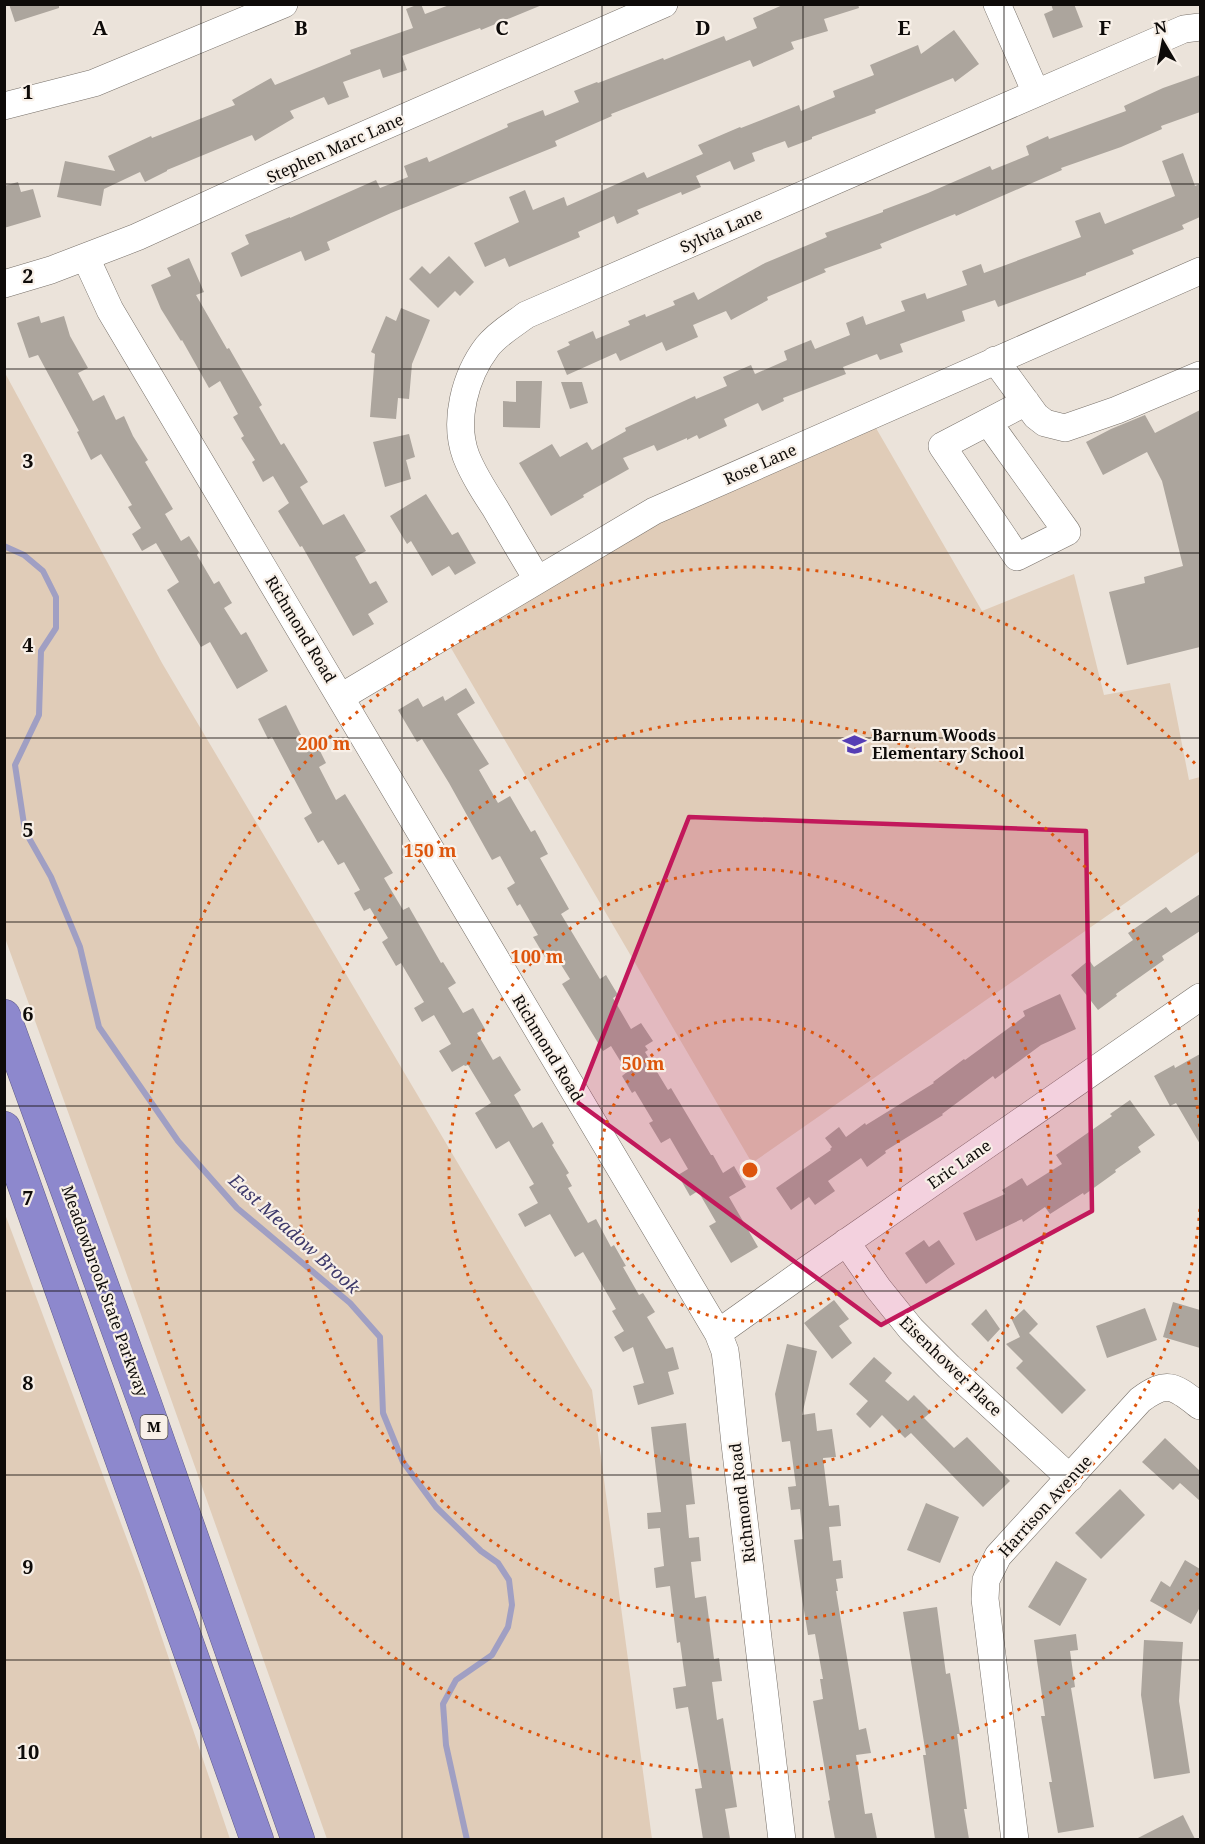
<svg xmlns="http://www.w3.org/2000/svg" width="1205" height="1844" viewBox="0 0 1205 1844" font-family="'Noto Serif',serif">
	<rect width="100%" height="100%" fill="#ebe3da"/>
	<!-- green -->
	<path fill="#e0ccb8" d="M5,373l157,290 430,727 60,449h-325l-205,-578 -117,-323z
		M869,416l113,195 92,-37 30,121 66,-12 19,97 11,-3v74l-448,312 -308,-527 93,-57z
		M5,1214l138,368 87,257h-225z"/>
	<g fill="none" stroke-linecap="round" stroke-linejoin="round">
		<!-- stream -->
		<path stroke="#a09fc3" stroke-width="6" d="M4,546l20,9 19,16 13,26v31l-15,23 -2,64 -24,50 10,66 26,46 29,70 19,80 79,114 59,67 113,95 30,34 3,76 20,49 33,45 45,44 17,12 11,17 3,25 -4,22 -16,28 -36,25 -13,24 3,41 21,95"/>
	</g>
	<!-- building -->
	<path fill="#aca59d" d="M9,4h50v4l-44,14z
		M419,4h2l4,10 27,-10 90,1 -61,25 -1,-2 -78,28 5,14 -24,8 -3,-9 -37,13 6,15 -21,8 -4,-8 -34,14 4,7 -39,23 -3,-6 -85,35v1l-22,11 -5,-10 -36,17 -3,17 -44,-9 8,-36 50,10 -7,-15 43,-20 1,2 83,-33 -3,-5 39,-22 4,7 76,-31 -1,-4 63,-22 -7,-19z
		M785,4h73l1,4 -35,11 4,12 -37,11 3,7 -41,18 -3,-7 -139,54 1,2 -57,25 2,5 -166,67 -64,29 3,8 -25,11 -4,-10 -60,26 -10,-24 18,-9 -4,-9 45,-18v1l86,-38 4,8 28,-11 -4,-11 23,-9 2,5 79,-35 -1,-3 36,-14 2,6 34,-14 -5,-11 23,-9 1,1 65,-25 1,2 60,-24 2,5 31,-13 -4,-10z
		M1051,4h23l9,23 -30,11 -9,-24 9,-4z
		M954,30l25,34 -24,18 -2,-4 -78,32 1,3 -64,24v2l-24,9 -3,-7 -33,12 3,8 -21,9 -4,-9 -34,15 5,11 -19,8 -1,-3 -44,18 2,4 -22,10 -3,-8 -36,16 2,5 -71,30 -4,-9 -20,9 -11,-24 45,-21 -10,-25 16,-7 8,20 31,-13 3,9 77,-34 3,6 56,-24 -5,-9 42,-18 1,1 58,-23 2,6 34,-14 -2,-6 41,-16 -4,-10 48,-20 3,9z
		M1200,75v37l-39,14 1,3 -41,18 -60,21 1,2 -106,46 -1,-2 -75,30 2,4 -58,21 2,3 -59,25 1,3 -37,20 -5,-9 -33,14 5,12 -32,14 -4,-9 -42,19 -4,-8 -49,22 -10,-24 13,-6 -2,-3 25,-11 3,8 34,-14 -2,-4 17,-7 1,3 29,-12 -2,-4 21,-9 4,8 67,-37 62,-26 -2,-4 58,-21v-2l45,-17 62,-27 2,4 37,-15 -3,-9 22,-10 1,3 77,-28 -2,-5 39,-18z
		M1183,153l12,33 5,-2v33l-18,8 2,4 -52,21 2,4 -48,19v2l-88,32 -3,-7 -33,11 3,10 -65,23 3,8 -23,8 -3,-6 -34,13 3,7 -63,24 1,3 -22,10 -4,-8 -34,16 3,7 -28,13 -2,-4 -10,5v-2l-30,13 -3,-6 -31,13 6,11 -46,26 1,2 -33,19 -32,-53 33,-19 8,13 27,-15 5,8 34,-19 -1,-3 70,-32 1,3 31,-13 -4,-9 28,-12 4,9 32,-14 -3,-9 27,-11 4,9 35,-14 -4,-12 17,-7 3,9 39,-14 -4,-10 24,-8 2,6 40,-14 -5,-14 19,-7 3,9 97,-36 -6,-16 25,-9 5,12 70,-28 -13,-35z
		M18,182l3,10 12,-3 8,28 -37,11v-42z
		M449,256l25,26 -14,14 -5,-5 -17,17 -29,-29 13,-13 8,8z
		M189,258l15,34 -8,3 31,54 2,-1 33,57 -3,2 22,38 3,-2 24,39 -8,5 23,38 21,-11 22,37 -11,6 15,27 6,-3 12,21 -20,12 6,10 -21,12 -51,-90 -2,1 -22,-36 11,-8 -16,-27 -10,6 -11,-20 3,-2 -14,-22 3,-2 -11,-19 5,-3 -18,-33 -11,7 -27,-48 -1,1 -20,-32 -10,-24 20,-9 -4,-8z
		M401,308l29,12 -18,44 -3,35 -11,-1 -2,21 -26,-2 5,-63 -4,-2 15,-36 10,5z
		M39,316l2,7 23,-7 6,20 18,32 -10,5 15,28 11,-6 12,25 8,-4 9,20 15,24 -3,2 28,47 -8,5 16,27 8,-5 10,16 -2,3 17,29 5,-3 13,22 -8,5 17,27 5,-3 22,39 -31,18 -27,-47 -9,5 -34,-57 12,-8 -23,-39 -14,8 -10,-17 9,-6 -13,-21 4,-2 -31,-51 -10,6 -14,-28 2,-1 -41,-76 -9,3 -12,-35z
		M516,381h26l-2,47 -37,-1v-26l13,1z
		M561,382h21l6,21 -18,6z
		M1200,410v237l-73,18 -18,-73 36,-9 -1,-6 39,-11 -21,-85 -15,-29 -44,23 -17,-33 25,-13 34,-14 10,18z
		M409,434l6,23 -9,3 5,19 -26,8 -12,-45z
		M426,494l26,41 6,-3 18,31 -21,12 -6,-9 -17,10 -21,-35 -4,3 -17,-28z
		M466,688l9,15 -18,11 32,50 -10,6 19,33 12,-7 21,36 4,-2 13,24 -8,4 29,51 -8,5 39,65 6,-4 12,20 -5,3 18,31 10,-6 12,18 -8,5 3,4 -3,2 23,38 3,-2 40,67h2l10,18 11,-7 12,21 -17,10 29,50 -27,16 -22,-37 7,-4 -18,-31 -8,5 -12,-21 10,-6 -18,-31 -9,5 -12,-20 4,-2 -18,-30 -3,2 -10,-17 5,-4 -16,-26 -8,5 -41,-67 8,-5 -17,-27 -8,5 -12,-20 5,-2 -18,-31 -3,2 -10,-18 8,-5 -15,-27 -8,4 -43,-77 -27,-44 -5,3 -19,-32 20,-12 5,9 20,-11 2,5z
		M286,705l21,42 9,-4 10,20 -7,4 17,33 9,-6 48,79 -9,5 19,32 6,-3 32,56 2,-1 13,21 -8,5 15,25 10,-5 12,21 -8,4 16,27 7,-4 21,34 -7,5 19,33 9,-6 12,21 -2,2 17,28 -3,2 6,11 -4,2 20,35 8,-4 15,28 3,-2 12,21 -3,1 16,28 4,-2 12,19 -8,5 19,32 7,-2 6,22 -11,3 6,22 -36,11 -5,-19 11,-3 -11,-36 -10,5 -9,-15 10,-6 -12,-20 4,-2 -33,-57 -8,5 -25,-43 -25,13 -7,-13 20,-11 -9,-16 5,-3 -25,-43 -13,8 -21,-36 16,-10 -23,-38 -3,1 -1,-1 -12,7 -13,-21 12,-7 -17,-29 -12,7 -8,-14 10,-6 -23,-39 -5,3 -14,-24 6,-4 -18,-30 -6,3 -10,-18 6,-3 -16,-28 -6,3 -15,-25 -5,3 -14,-25 8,-5 -40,-76 -4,2 -10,-20z
		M1200,894v37l-38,25 2,4 -48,34 1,2 -19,14 -27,-35 18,-15 5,7 39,-27 -5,-7 38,-26 5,6z
		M1060,994l16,35 -35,16 -46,34 -2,-3 -51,38 1,1 -58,36 1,2 -19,14 -6,-9 -33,23 7,10 -20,14 -6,-8 -18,13 -15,-22 55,-38 -1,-1 2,-2 -7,-9 14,-11 7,10 19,-14 1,2 68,-42 -1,-1 31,-23 1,1 60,-44 -2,-5z
		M1200,1054v90l-24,-41 -6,3 -16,-30 20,-11 1,3z
		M1130,1100l25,35 -17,12 3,5 -26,18 1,2 -32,23 -1,-2 -33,21 -5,-7 -22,15 -1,-3 -46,22 -13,-28 42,-19 -3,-4 20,-12 5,8 35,-22 -6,-9 56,-39 -2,-2z
		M924,1240l5,7 10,-7 16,24 -29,20 -21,-31z
		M834,1300l15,19 -10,7 13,17 -20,16 -28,-36z
		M1173,1302l27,8v38l-37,-11z
		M1145,1308l12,32 -50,18 -11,-32z
		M986,1309l14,20 -12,13 -17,-18z
		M1024,1309l14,15 -9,9 57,57 -24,24 -46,-46 7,-7 -17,-17 14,-7 -8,-17z
		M787,1344l30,7 -15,64 13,-2 2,18 15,-2 4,28 -13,1 6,48 10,-1 2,21 -12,1 4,34 8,-1 2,18 -7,1 2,12h-2l23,139 7,-2 5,25 -15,2 9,59 7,-1 5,26h-42l-7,-38 2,-1 -17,-99 10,-2 -3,-20h3l-8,-45 -7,1 -6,-37 -8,-58 9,-1 -3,-30 -9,1 -3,-23 8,-1 -6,-45 -8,1 -7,-48z
		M874,1357l18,16 -7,8 23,20 6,-6 17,17 -7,6 30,30 13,-11 43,44 -27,26 -72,-74 -6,5 -23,-23 -12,13 -14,-14 12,-13 -19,-17z
		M686,1423l9,81 -9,1 3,33 10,-1 2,24 -10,1 4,36 11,-2 8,63 5,-1 3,23 -10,1 5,38 6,-2 14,89 -12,2 5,30h-27l-8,-50 7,-1 -14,-81 -12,2 -3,-21 13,-2 -6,-44 -3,1 -7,-57 -14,2 -2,-20 10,-2 -4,-38 -12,1 -1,-16 14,-1 -10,-85z
		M1165,1438l35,33v30l-20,-18 -7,7 -31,-28z
		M1120,1489l25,26 -44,44 -26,-26z
		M926,1503l33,14 -19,46 -33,-13z
		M1185,1560l15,9v38l-9,17 -41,-23 11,-20 9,6z
		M1056,1561l31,18 -27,47 -32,-19z
		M937,1607l9,67 4,-1 10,61h-3l10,75h-3l5,30h-34l-12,-84h3l-23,-143z
		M1076,1634l2,16 -8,1 5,36 -4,1 23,139 -36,6 -9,-51h3l-11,-66h4l-11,-76z
		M1144,1640l39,2 -4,59 11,72 -36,6 -13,-84z
		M1183,1815l12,24h-59z"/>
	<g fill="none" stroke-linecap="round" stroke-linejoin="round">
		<defs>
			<path id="minor" d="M997,4l39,89
				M4,106l90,-23 190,-79
				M86,258l24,52 608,1023 7,18 2,16 8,77 47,396
				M4,284l47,-14 86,-33 138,-63 389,-170
				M995,360l41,56 9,7 20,5 52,-18 83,-35
				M988,422l79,110 -50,25 -75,-111 84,-44
				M537,579c-14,-23 -28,-47 -42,-71 -11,-17 -22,-34 -29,-52 -13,-35 -1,-80 21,-109 11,-14 26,-22 39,-32l658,-286 16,-2
				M341,697l313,-186 546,-240
				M846,1242l32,46 33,41 38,38 121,111
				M718,1333l90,-64 392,-272
				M1015,1840l-30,-241 1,-19 12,-24 142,-156c28,-21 35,-13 60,6"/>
			<path id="highway" d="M4,1016l141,388 153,436
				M4,1128l253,712"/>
		</defs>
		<!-- minor casing -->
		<use href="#minor" stroke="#777069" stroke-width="28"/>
		<!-- highway casing -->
		<use href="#highway" stroke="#615c88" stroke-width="34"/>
		<!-- minor -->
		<use href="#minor" stroke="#fff" stroke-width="27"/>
		<!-- highway -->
		<use href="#highway" stroke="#8d88cd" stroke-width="33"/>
	</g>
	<!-- marked area -->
	<path fill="#c2185b" fill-opacity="0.2" stroke="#c2185b" stroke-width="4.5" stroke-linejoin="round" d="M689,817l397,14 6,380 -211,114 -304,-223z"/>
	<!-- grid -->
	<path fill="none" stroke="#0e0b09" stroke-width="1.5" stroke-opacity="0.55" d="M201,4v1836M402,4v1836M602,4v1836M803,4v1836M1004,4v1836M4,184h1196M4,369h1196M4,553h1196M4,738h1196M4,922h1196M4,1106h1196M4,1291h1196M4,1475h1196M4,1660h1196"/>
	<!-- distance rings -->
	<g fill="none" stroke="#dd550c" stroke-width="3" stroke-dasharray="3 6">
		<circle cx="750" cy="1170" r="151"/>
		<circle cx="750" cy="1170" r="301"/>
		<path d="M1200 1209A452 452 0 1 1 1200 1131"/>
		<path d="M1198 1573A603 603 0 1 1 1198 767"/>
	</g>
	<!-- icons -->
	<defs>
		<symbol id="school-bare" viewBox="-9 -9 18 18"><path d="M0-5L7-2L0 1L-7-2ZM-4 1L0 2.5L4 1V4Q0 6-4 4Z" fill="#553db5" stroke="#f8f0e8" stroke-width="2.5" paint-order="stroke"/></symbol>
	</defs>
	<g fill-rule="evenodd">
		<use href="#school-bare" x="838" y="728" width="33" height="33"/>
	</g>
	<g text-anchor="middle" stroke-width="4.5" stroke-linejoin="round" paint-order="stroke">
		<!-- shield labels -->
		<rect fill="#f8f0e8" stroke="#54504c" stroke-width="1.5" x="140.5" y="1415" width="27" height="24" rx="4.5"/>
		<g font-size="15" font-weight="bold" fill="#0e0b09">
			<text x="154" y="1432">M</text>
		</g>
		<!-- street labels -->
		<g font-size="16" fill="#0e0b09" stroke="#f8f0e8">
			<text transform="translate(335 148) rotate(-24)" y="6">Stephen Marc Lane</text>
			<text transform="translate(721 230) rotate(-24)" y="6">Sylvia Lane</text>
			<text transform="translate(760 464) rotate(-24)" y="6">Rose Lane</text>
			<text transform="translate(301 629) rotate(59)" y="6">Richmond Road</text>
			<text transform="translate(548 1048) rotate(59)" y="6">Richmond Road</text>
			<text transform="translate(959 1164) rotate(-35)" y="6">Eric Lane</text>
			<text transform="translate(105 1291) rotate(70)" y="6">Meadowbrook State Parkway</text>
			<text transform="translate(951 1366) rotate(44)" y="6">Eisenhower Place</text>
			<text transform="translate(742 1503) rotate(-97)" y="6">Richmond Road</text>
			<text transform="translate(1045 1506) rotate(-48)" y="6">Harrison Avenue</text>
		</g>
		<!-- poi labels -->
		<g font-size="16" font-weight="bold" fill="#0e0b09" stroke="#f8f0e8" text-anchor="start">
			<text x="872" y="741">Barnum Woods<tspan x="872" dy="18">Elementary School</tspan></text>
		</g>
		<!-- water labels -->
		<g font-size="18" font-style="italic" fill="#3d396a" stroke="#f8f0e8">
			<text transform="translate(294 1234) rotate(42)" y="6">East Meadow Brook</text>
		</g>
	</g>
	<g font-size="20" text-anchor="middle" font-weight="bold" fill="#0e0b09" stroke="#f8f0e8" stroke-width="4.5" stroke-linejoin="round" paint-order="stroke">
		<text x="100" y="35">A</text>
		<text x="301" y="35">B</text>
		<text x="502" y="35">C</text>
		<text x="703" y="35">D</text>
		<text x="904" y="35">E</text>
		<text x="1105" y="35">F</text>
		<text x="28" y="99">1</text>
		<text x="28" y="283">2</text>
		<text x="28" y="468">3</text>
		<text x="28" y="652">4</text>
		<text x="28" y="837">5</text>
		<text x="28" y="1021">6</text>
		<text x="28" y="1205">7</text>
		<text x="28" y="1390">8</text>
		<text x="28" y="1574">9</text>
		<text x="28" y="1759">10</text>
	</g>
	<circle cx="750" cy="1170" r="9" fill="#dd550c" stroke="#f8f0e8" stroke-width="3"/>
	<g font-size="18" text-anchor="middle" font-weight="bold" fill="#dd550c" stroke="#f8f0e8" stroke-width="4.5" stroke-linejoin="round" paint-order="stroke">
		<text x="324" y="750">200 m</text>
		<text x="430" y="857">150 m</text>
		<text x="537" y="963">100 m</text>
		<text x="643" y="1070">50 m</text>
	</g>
	<!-- border -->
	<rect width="1205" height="1844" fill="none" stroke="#0e0b09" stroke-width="12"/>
	<!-- north arrow -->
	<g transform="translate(1163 42) rotate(350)" stroke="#f8f0e8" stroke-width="4.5" paint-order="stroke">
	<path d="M0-4.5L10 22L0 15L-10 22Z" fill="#0e0b09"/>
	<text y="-9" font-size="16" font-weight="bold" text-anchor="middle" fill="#0e0b09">N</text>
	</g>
</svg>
